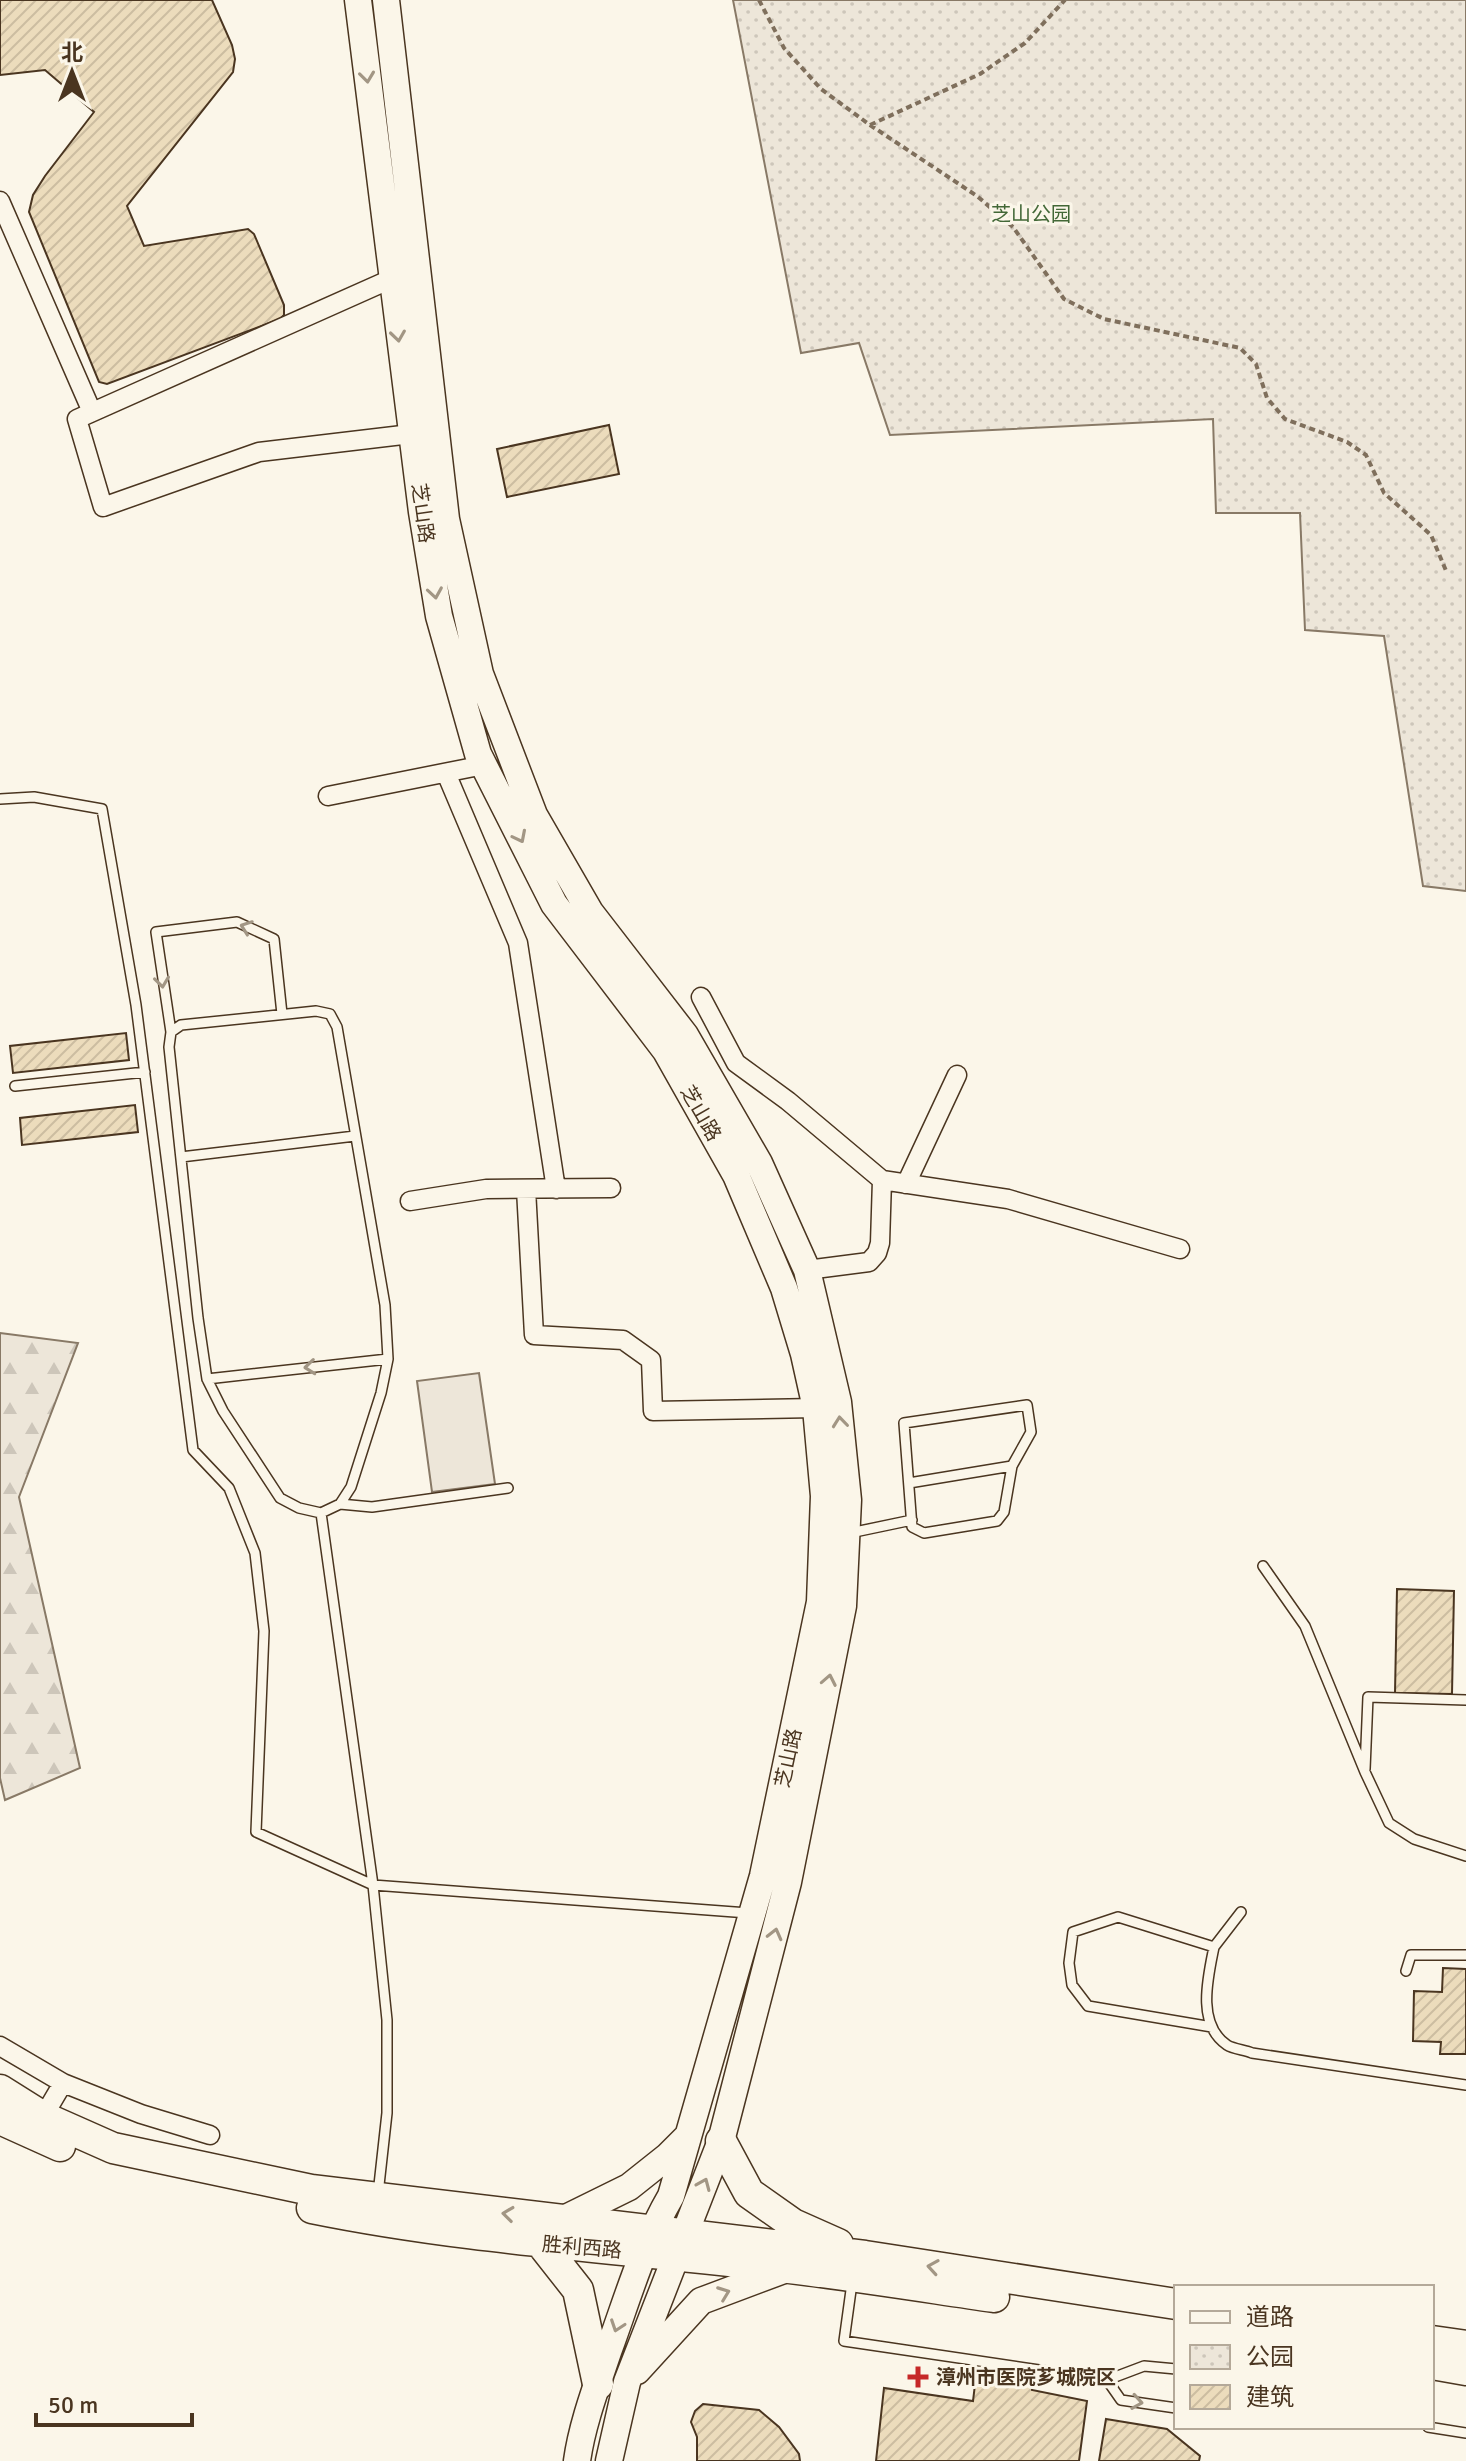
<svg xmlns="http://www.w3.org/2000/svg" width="1466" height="2461" viewBox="0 0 1466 2461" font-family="Signika,'Noto Sans SC',sans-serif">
	<defs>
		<pattern id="forest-firs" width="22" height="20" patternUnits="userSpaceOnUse" patternTransform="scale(2)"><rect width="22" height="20" fill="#ede6d9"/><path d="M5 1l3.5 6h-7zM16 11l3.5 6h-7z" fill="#cdc6ba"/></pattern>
		<pattern id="park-dots" width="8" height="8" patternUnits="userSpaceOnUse" patternTransform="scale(2)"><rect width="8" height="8" fill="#ede6d9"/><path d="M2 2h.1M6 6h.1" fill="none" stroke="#cdc6ba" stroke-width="1.8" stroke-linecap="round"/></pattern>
		<pattern id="building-hatch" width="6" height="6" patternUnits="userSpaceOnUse" patternTransform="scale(2)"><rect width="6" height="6" fill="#ecdcbc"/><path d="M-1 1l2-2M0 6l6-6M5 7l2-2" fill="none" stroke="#ccbda1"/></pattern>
	</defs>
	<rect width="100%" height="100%" fill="#fbf6e9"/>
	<!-- forest -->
	<path fill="url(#forest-firs)" stroke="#887966" stroke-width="2" d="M0,1333l78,10 -59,154 61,271 -75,32 -5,-22z"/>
	<!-- park -->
	<path fill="url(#park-dots)" stroke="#887966" stroke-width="2" d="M733,0h733v891l-43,-5 -39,-250 -79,-6 -5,-117h-84l-3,-94 -323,16 -31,-92 -58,10z"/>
	<!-- garden -->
	<path fill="#ede6d9" stroke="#887966" stroke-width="2" d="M479,1373l16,111 -63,8 -15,-111z"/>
	<!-- building -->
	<path fill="url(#building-hatch)" stroke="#4a3520" stroke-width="2" d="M0,0h212l20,45 3,14 -2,13 -106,134 17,40 104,-17 6,5 30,71v10l-4,4 -173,65 -8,-2 -70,-170 4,-17 12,-19 49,-64 -49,-42 -45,5z
		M609,425l10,49 -112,23 -10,-48z
		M126,1033l3,27 -116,13 -3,-27z
		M135,1105l3,27 -116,13 -2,-27z
		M1397,1589l57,2 -2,103 -57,-1z
		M1443,1968l23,1v85h-26l1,-12 -28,-1 1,-50 28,1z
		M977,2368l55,9v13l55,11 -8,60h-203l8,-73 89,13z
		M703,2404l56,6 20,17 20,27 1,7h-103v-24l-6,-15 4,-11z
		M1106,2419l61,10 33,27 -1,5h-100z"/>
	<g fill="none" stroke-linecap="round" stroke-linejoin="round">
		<defs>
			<path id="lane" d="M0,799l34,-2 68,12 34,196 57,445 36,38 26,65 9,78 -8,201 117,53 375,28
				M316,1011l14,3 7,13 48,278 3,54 -7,34 -30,94 -11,17 -19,9 -22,-5 -19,-10 -57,-87 -16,-32 -9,-61 -29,-271 2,-15 10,-7z
				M171,1032l-15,-100 81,-10 37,17 8,75
				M15,1086l130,-14
				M181,1157l174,-21
				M207,1379l181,-20
				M1027,1405l4,27 -19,34 -8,46 -7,9 -73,12 -12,-6 -8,-104z
				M909,1483l103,-17
				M340,1504l32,3 136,-19
				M321,1513l52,372 14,135v93l-9,81
				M850,1533l62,-13
				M1263,1566l42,60 60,146 24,51 25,16 52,17
				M1365,1769l3,-72 98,3
				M1214,1947l27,-35
				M1406,1971l5,-16h55
				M1212,2027l-124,-21 -16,-21 -3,-22 4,-31 45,-15 96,30c-6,30 -18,77 13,98 6,4 18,5 25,8l214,32
				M852,2283l-8,58 263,39 37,-14 32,3
				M1107,2380l14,20 55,8
				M1428,2427l38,6"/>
			<path id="street" d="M0,201l92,211
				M391,279l-314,140 26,88 156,-55 152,-18
				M446,773l72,170 38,246
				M328,796l156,-31
				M701,997l35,66 52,38 94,79 126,19 172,50
				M906,1184l51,-109
				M526,1189l8,146 89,5 28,20 2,51 163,-3
				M410,1201l76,-12 125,-1
				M807,1270l62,-8 8,-9 3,-10 2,-63
				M0,2046l63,37 78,31 69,21
				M43,2117l20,-34"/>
			<path id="secondary" d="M358,0l64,512 17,104 39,138 76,150 112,147 70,124 48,113 20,66 12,54 8,88 -4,106 -57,274 -92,320c-28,48 -43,101 -62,153 -12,36 -27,75 -32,112
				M386,0l60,519 34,155 54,141 56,97 95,123 74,128 48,107 31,132 10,98 -5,106 -55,276 -67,259 -94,241 -18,79
				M562,2220l67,-33 39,-31 19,-19
				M637,2371l64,-70 88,-33"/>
			<path id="primary" d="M0,2090l43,27 70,31 198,42 554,66 311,48
				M0,2119l60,27
				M721,2141l28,52 44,31 45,20
				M312,2208c157,32 317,40 477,60 68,8 136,19 205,29
				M541,2243l37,47 20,94
				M1432,2341l34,5
				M1432,2364l34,6"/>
		</defs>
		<!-- lane casing -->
		<use href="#lane" stroke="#4a3520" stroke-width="12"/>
		<!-- street casing -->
		<use href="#street" stroke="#4a3520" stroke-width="21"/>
		<!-- secondary casing -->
		<use href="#secondary" stroke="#4a3520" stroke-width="29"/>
		<!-- primary casing -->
		<use href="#primary" stroke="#4a3520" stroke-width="33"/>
		<!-- path -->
		<path stroke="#7f6f5c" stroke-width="4" stroke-dasharray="6 4" stroke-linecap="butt" d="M759,0l25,48 37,41 49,36 107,71 36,31 51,72 40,20 136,29 16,16 11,34 18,21 62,23 19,13 18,38 47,42 16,38
			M870,125l110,-51 45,-31 40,-43"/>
		<!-- lane -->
		<use href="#lane" stroke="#fbf6e9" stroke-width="9"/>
		<!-- street -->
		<use href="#street" stroke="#fbf6e9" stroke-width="18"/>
		<!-- secondary -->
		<use href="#secondary" stroke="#fbf6e9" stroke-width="26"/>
		<!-- primary -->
		<use href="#primary" stroke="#fbf6e9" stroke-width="30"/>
	</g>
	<!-- one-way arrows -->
	<defs><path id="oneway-chevron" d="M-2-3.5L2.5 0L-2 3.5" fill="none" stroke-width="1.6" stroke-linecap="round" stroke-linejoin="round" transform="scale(2)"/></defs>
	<g stroke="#a29684">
		<use href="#oneway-chevron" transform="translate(367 77) rotate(83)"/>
		<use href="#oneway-chevron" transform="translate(398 336) rotate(82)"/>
		<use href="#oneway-chevron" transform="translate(435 593) rotate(81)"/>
		<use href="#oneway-chevron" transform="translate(520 837) rotate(63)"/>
		<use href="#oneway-chevron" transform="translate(246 927) rotate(-160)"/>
		<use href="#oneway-chevron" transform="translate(162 982) rotate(83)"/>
		<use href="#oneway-chevron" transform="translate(310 1367) rotate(174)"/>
		<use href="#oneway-chevron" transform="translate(840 1422) rotate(-96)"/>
		<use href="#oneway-chevron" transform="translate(829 1680) rotate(-79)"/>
		<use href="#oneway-chevron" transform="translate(775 1934) rotate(-76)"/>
		<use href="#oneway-chevron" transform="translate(704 2184) rotate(-67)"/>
		<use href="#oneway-chevron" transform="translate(508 2214) rotate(-173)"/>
		<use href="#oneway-chevron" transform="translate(933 2267) rotate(-171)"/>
		<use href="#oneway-chevron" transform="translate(724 2293) rotate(-21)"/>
		<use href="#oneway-chevron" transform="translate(617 2326) rotate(109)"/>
		<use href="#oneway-chevron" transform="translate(1137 2402) rotate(9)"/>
	</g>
	<!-- markers -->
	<path fill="#c62828" stroke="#fbf6e9" stroke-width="3" d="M914 2365h8v8h8v8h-8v8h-8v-8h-8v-8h8z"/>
	<g text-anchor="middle" stroke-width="6" stroke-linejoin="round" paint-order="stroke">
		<!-- park labels -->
		<g font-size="20" fill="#436837" stroke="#fbf6e9">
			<text x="1031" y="221">芝山公园</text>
		</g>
		<!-- street labels -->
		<g font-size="20" fill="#4a3520" stroke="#fbf6e9">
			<text transform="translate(423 513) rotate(82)" y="7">芝山路</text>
			<text transform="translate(701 1113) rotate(60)" y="7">芝山路</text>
			<text transform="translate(788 1758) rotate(-78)" y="7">芝山路</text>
			<text transform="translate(582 2247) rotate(5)" y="7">胜利西路</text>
		</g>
		<!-- poi labels -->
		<g font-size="20" font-weight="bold" fill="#4a3520" stroke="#fbf6e9" text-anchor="start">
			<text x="936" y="2384">漳州市医院芗城院区</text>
		</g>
	</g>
	<!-- legend -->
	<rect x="1174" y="2285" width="260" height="144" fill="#fbf6e9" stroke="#b4a999" stroke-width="2"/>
	<rect x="1190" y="2311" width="40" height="12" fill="#fbf6e9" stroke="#b4a999" stroke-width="2"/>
	<text x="1246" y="2325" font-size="24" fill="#4a3520">道路</text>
	<rect x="1190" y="2345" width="40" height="24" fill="url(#park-dots)" stroke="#b4a999" stroke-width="2"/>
	<text x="1246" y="2365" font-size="24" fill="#4a3520">公园</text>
	<rect x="1190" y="2385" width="40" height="24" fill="url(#building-hatch)" stroke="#b4a999" stroke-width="2"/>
	<text x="1246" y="2405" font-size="24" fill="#4a3520">建筑</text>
	<!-- north arrow -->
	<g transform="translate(72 72)" stroke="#fbf6e9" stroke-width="6" paint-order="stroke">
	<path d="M0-6L14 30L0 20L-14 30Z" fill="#4a3520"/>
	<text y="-12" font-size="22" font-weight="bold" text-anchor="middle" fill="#4a3520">北</text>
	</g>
	<!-- scale -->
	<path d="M36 2413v12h156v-12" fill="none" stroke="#4a3520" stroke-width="4"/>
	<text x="48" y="2413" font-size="24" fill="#4a3520" stroke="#fbf6e9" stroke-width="6" paint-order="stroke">50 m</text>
</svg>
